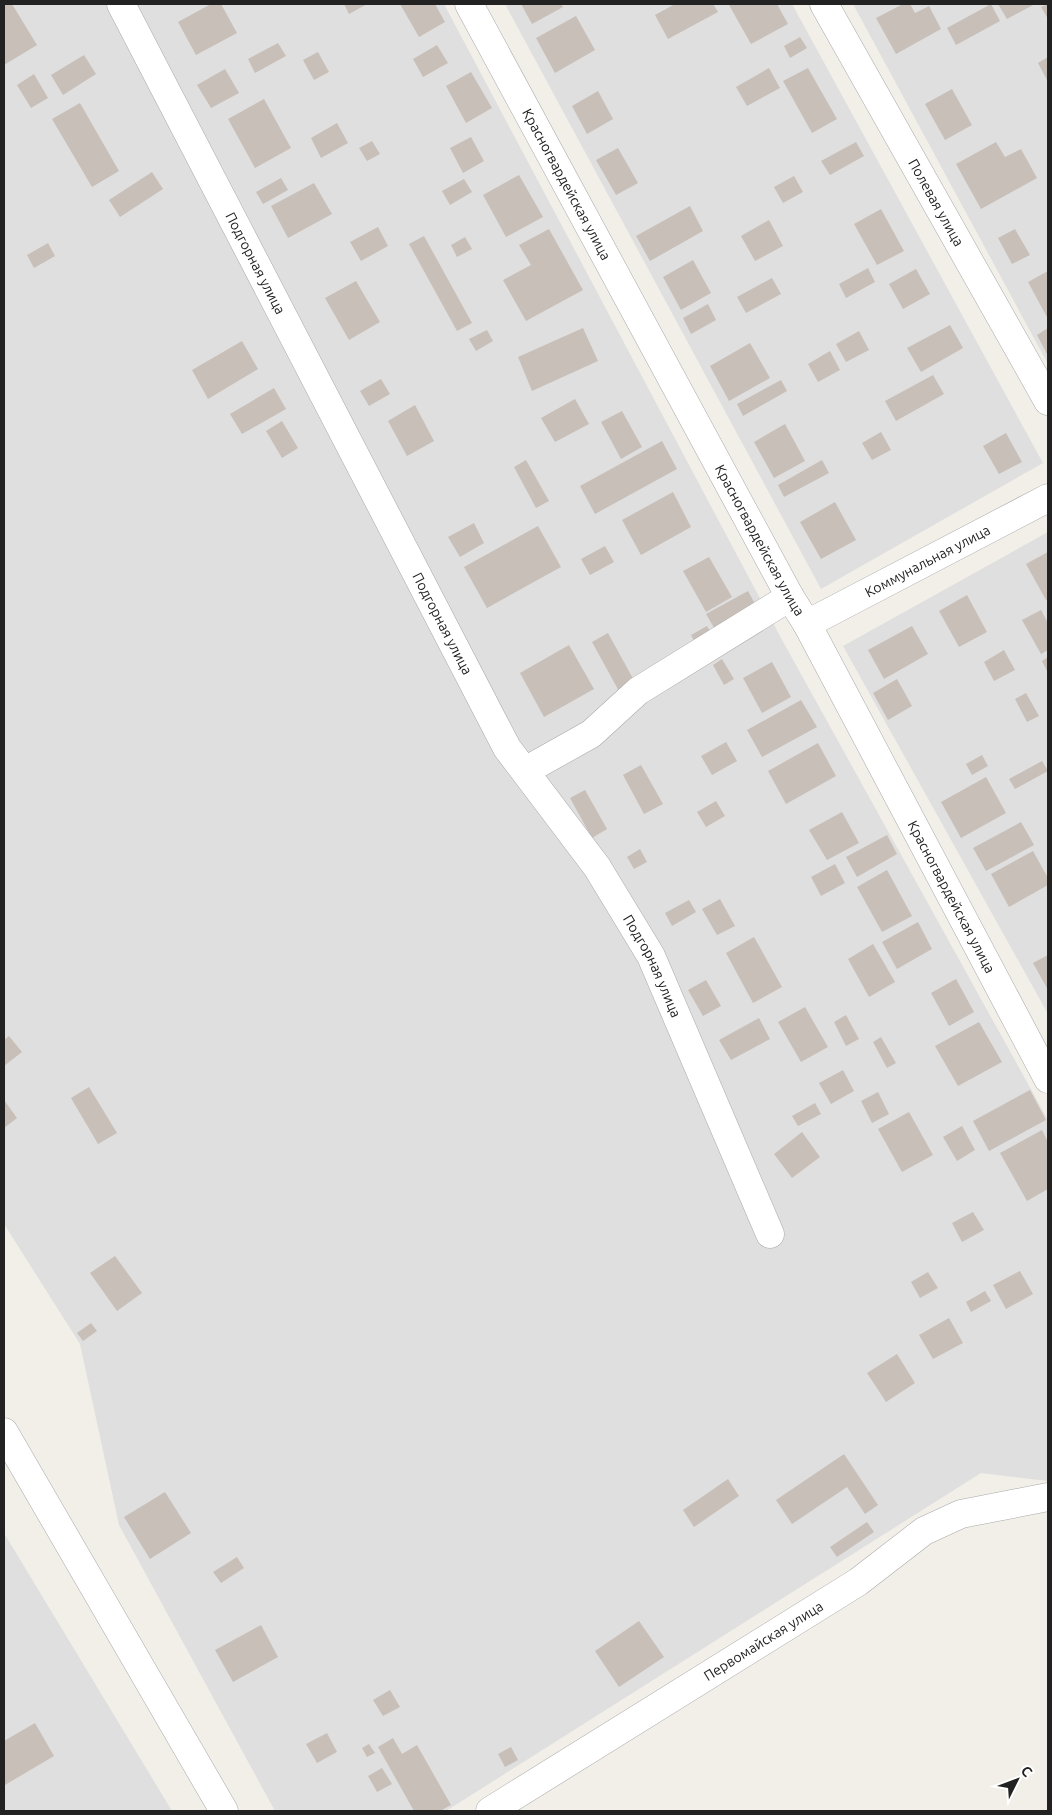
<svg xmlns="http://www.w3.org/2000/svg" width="1052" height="1815" viewBox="0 0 1052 1815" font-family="Ubuntu,sans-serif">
	<rect width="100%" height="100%" fill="#f2efe9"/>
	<!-- residential -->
	<path fill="#e0dfdf" d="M4,4h440l337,634 267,482v361l-67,-8 -535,338h-171l-156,-286 -39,-181 -76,-120z
		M505,4h287l251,459 -222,126z
		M853,4h195v360z
		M1048,532v482l-205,-368z
		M4,1533l168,278h-168z"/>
	<!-- building -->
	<path fill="#c7bfb8" d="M4,4h8l25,41 -33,20z
		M211,4h10l16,29 -41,22 -18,-33z
		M344,4h23l-18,10z
		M400,4h35l10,18 -26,15z
		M521,4h40l2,3 -31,17z
		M675,4h38l5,8 -50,27 -13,-24z
		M730,4h47l11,20 -37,20 -22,-39z
		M903,4h7l5,9 14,-7 12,23 -45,25 -20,-36z
		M991,4l9,17 -44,24 -9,-17z
		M998,4h37l-28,15z
		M1048,4v15l-7,-12z
		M576,16l19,34 -40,23 -19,-35z
		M800,37l7,11 -17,10 -6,-12z
		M278,43l8,13 -31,17 -7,-14z
		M437,45l11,18 -25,14 -10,-18z
		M318,52l11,20 -15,8 -11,-20z
		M84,55l12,19 -33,21 -12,-20z
		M1048,57v25l-10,-19z
		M769,68l11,20 -33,18 -11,-19z
		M808,68l29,51 -25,14 -29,-52z
		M225,69l14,24 -28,15 -14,-23z
		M471,72l21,36 -26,15 -20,-37z
		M34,74l14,24 -17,10 -14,-23z
		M952,89l20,36 -27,15 -20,-36z
		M598,91l15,28 -26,15 -15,-28z
		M264,99l27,49 -36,20 -27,-49z
		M80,103l39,68 -27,16 -40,-68z
		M337,123l11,20 -27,15 -10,-20z
		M471,137l13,24 -21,12 -13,-25z
		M372,141l8,13 -13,7 -8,-13z
		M856,142l8,14 -34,19 -9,-14z
		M996,142l9,15 16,-8 16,29 -56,31 -25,-45z
		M618,148l20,35 -22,12 -20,-35z
		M152,172l11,17 -43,28 -11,-17z
		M519,175l24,42 -37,20 -23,-42z
		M794,176l9,16 -20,11 -9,-16z
		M281,178l7,12 -25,14 -7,-12z
		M464,179l8,13 -22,13 -8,-14z
		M314,183l18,31 -44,24 -17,-32z
		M690,206l13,25 -53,30 -14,-25z
		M881,209l23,42 -27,14 -23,-41z
		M769,220l14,26 -28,15 -14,-25z
		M378,227l10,19 -27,15 -11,-19z
		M549,229l34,61 -57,31 -23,-41 28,-15 -12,-20z
		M1015,229l15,26 -18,9 -14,-26z
		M424,236l48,87 -15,8 -48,-87z
		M465,237l7,12 -15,8 -6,-12z
		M48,243l7,13 -21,12 -7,-13z
		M693,260l18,33 -30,17 -18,-33z
		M868,268l7,14 -29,16 -7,-14z
		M916,269l14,25 -27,15 -14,-25z
		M1048,271v48l-20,-37z
		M772,278l9,16 -35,19 -9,-16z
		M356,281l24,41 -31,18 -24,-42z
		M708,304l8,16 -25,14 -8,-16z
		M950,325l13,23 -42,24 -14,-24z
		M583,328l15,33 -66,30 -14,-34z
		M1048,328v28l-11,-21z
		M487,330l6,11 -17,10 -7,-12z
		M859,331l10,19 -23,12 -10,-18z
		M242,341l16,28 -50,30 -16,-29z
		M750,343l20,35 -41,23 -19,-35z
		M830,351l10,19 -22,12 -10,-18z
		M933,375l11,19 -48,27 -11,-20z
		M381,379l9,15 -21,12 -9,-15z
		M781,380l6,11 -44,25 -6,-12z
		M274,388l12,21 -44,25 -12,-20z
		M575,399l14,25 -34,18 -14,-24z
		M415,405l19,36 -27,15 -19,-35z
		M622,411l20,36 -21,12 -20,-37z
		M282,421l16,27 -16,10 -16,-27z
		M785,424l20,37 -31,17 -20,-36z
		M881,432l10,18 -19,10 -10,-17z
		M1006,433l16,29 -23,12 -16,-28z
		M662,441l15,28 -82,45 -15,-28z
		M526,460l23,41 -13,7 -22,-41z
		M822,460l7,13 -45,24 -6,-12z
		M673,492l18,35 -50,28 -19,-35z
		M835,502l21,38 -35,19 -21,-37z
		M474,523l10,20 -24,14 -12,-20z
		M538,526l23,41 -74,41 -23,-41z
		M605,546l9,16 -24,13 -9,-16z
		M1048,552v47l-2,1 -20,-36z
		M709,557l23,40 -26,15 -23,-41z
		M748,591l12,22 -41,23 -13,-22z
		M967,595l20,37 -28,15 -20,-36z
		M1041,610l7,13v27l-7,4 -19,-34z
		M707,626l7,13 -16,9 -7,-13z
		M912,626l16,28 -44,25 -16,-29z
		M608,633l28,51 -16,9 -28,-51z
		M569,645l25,44 -50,28 -24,-44z
		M1004,650l11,20 -21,11 -10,-19z
		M1048,657v16l-6,-12z
		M722,659l12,20 -10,6 -11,-20z
		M772,662l19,35 -29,16 -19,-35z
		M897,679l15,27 -24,14 -15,-27z
		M1026,693l13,23 -12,6 -12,-23z
		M801,700l16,27 -55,30 -15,-27z
		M726,742l11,19 -25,14 -11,-19z
		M818,743l18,33 -50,28 -18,-33z
		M982,755l6,11 -16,9 -6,-11z
		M1042,761l6,10 -33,18 -6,-10z
		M641,765l22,39 -19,10 -21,-39z
		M986,777l20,36 -45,25 -20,-36z
		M585,790l22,39 -15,9 -22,-40z
		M716,801l9,15 -19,11 -9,-15z
		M842,812l17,31 -32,17 -18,-30z
		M1021,822l13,23 -48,26 -13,-23z
		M887,835l10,19 -40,23 -11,-20z
		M640,849l7,13 -13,7 -7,-12z
		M1033,851l15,27v7l-39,22 -18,-33z
		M835,864l10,19 -24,13 -10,-19z
		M887,870l25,46 -30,16 -25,-45z
		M720,899l15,27 -18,9 -15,-26z
		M689,900l7,12 -24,14 -7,-13z
		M918,922l14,27 -35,20 -15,-27z
		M754,937l28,50 -29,16 -27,-50z
		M873,944l22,38 -26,15 -21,-38z
		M1048,955v35l-15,-27z
		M956,979l18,33 -25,14 -18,-33z
		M706,980l15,26 -18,10 -15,-26z
		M805,1007l23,40 -27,15 -23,-40z
		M846,1015l13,24 -13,7 -12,-24z
		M759,1018l11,21 -39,21 -12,-20z
		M979,1022l23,40 -44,24 -23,-40z
		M9,1036l13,16 -18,14v-26z
		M881,1037l15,26 -9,5 -14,-26z
		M843,1070l11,21 -23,13 -12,-21z
		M89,1087l28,46 -19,11 -27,-46z
		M1030,1090l16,30 -57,31 -16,-30z
		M878,1092l11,22 -17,9 -11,-22z
		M4,1100l13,18 -13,10z
		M815,1103l6,11 -23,12 -6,-10z
		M909,1112l24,43 -31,17 -24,-43z
		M962,1126l13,24 -18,11 -14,-24z
		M1042,1130l6,12v47l-21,12 -27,-48z
		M802,1132l18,25 -28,21 -18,-24z
		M973,1212l11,18 -22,12 -10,-19z
		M115,1256l27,37 -25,18 -27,-38z
		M1020,1271l13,23 -27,15 -13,-24z
		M928,1272l10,16 -18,10 -9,-16z
		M985,1291l6,10 -20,11 -5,-10z
		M949,1318l14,25 -30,16 -14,-24z
		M91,1323l6,8 -14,10 -6,-8z
		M897,1354l18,29 -29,19 -19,-29z
		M844,1454l34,51 -13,9 -18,-27 -55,37 -16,-24z
		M728,1479l11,17 -45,31 -11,-17z
		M165,1492l26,41 -41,26 -26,-42z
		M867,1522l7,10 -37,25 -7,-10z
		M237,1557l7,11 -23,15 -8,-11z
		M639,1621l25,36 -45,30 -24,-36z
		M261,1625l17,32 -45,25 -18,-32z
		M390,1690l10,17 -17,9 -10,-16z
		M35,1723l19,33 -49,29 -1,-44z
		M327,1733l10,19 -20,11 -11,-19z
		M393,1738l9,16 15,-9 34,60 -11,6h-26l-36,-64z
		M369,1744l6,9 -8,4 -5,-9z
		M511,1747l7,13 -13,7 -7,-13z
		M382,1768l10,16 -15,8 -9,-16z"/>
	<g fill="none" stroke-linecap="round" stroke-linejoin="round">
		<defs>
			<g id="minor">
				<path id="s1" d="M121,4l386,744 90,119 54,89 119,278"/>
				<path id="s2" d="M469,4l321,593 17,27 241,455"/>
				<path id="s3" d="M824,4l224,397"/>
				<path id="s4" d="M807,624l241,-126"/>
				<path d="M525,771l66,-37 47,-43 152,-94"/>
				<path d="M4,1432l220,379"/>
				<path id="s5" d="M490,1811l368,-229 66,-51 37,-17 87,-17"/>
			</g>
		</defs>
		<!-- minor casing -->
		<use href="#minor" stroke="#a9a9a9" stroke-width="29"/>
		<!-- minor -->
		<use href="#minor" stroke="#fff" stroke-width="28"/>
	</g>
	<g text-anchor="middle" stroke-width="5" stroke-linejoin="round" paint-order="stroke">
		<!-- street labels -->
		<g font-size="14" fill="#222" stroke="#fff">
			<text dy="5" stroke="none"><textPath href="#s2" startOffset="205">Красногвардейская улица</textPath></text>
			<text dy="5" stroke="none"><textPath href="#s3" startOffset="228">Полевая улица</textPath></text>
			<text dy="5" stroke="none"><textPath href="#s1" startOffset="292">Подгорная улица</textPath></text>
			<text dy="5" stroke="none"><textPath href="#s2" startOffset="610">Красногвардейская улица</textPath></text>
			<text dy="5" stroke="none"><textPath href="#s4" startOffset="136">Коммунальная улица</textPath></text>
			<text dy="5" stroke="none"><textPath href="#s1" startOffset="698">Подгорная улица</textPath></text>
			<text dy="5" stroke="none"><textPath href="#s2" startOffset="1015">Красногвардейская улица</textPath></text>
			<text dy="5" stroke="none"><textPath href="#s1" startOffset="1101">Подгорная улица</textPath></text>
			<text dy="5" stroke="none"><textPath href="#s5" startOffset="322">Первомайская улица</textPath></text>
		</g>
	</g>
	<!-- border -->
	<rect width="1052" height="1815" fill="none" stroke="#222222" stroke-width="10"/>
	<!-- north arrow -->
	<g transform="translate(1017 1780) rotate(48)" stroke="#ffffff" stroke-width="4" paint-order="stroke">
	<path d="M0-4L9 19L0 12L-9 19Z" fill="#222222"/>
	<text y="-8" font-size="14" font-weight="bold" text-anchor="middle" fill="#222222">С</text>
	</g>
</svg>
